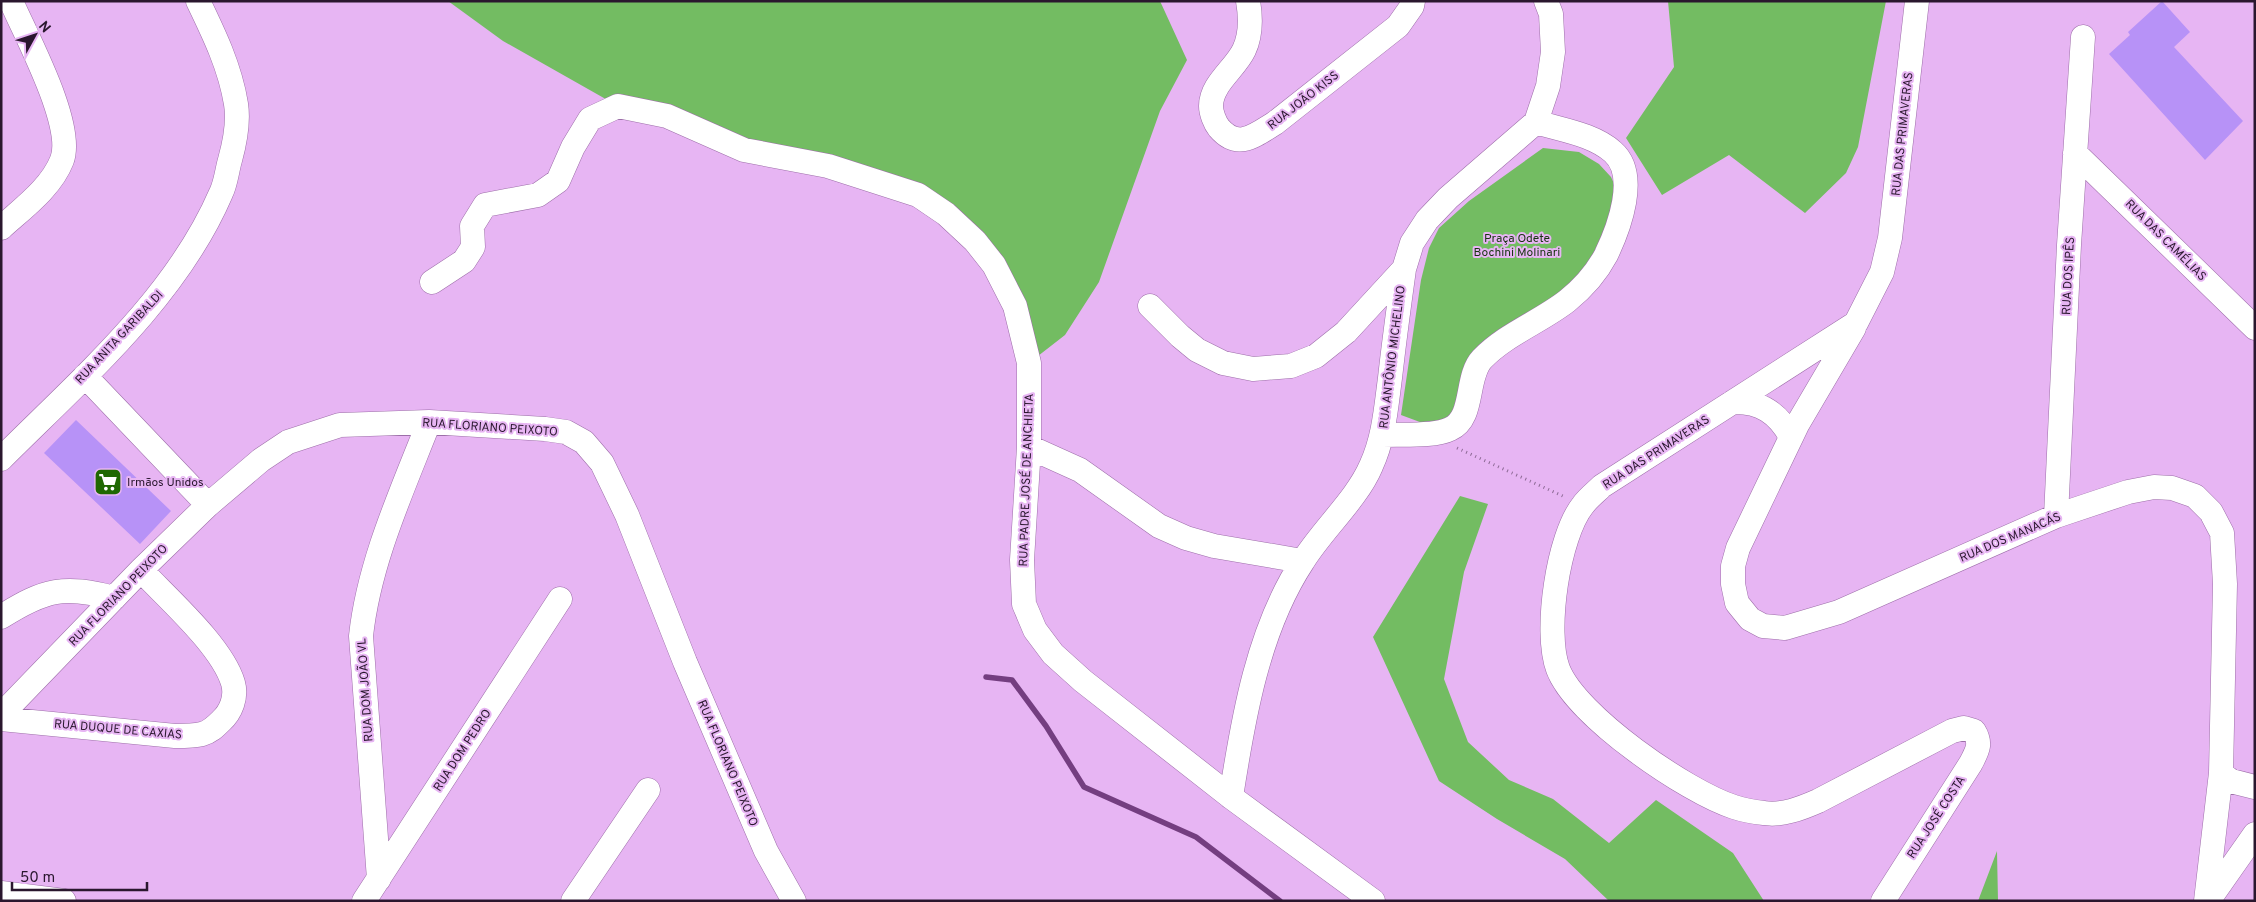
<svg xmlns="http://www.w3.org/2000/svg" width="2256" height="902" viewBox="0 0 2256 902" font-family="Overpass,sans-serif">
	<rect width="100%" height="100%" fill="#e7b5f3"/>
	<!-- green -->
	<path fill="#73bc62" d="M448,1h712l27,59 -27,51 -61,171 -34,53 -36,28 -14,-57 -69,-92 -328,-108 -115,-65z
		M1668,1h218l-28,146 -12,26 -41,40 -76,-58 -67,40 -36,-57 48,-71z
		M1543,148l36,4 20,12 12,13 6,13 -3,16 -16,40 -15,25 -22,20 -22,16 -78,98 -25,23 -35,-13 20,-135 8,-32 10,-20 30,-27z
		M1460,496l28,8 -24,68 -20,107 24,63 41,38 44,19 56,44 47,-43 77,53 31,48h-155l-44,-42 -68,-40 -58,-38 -66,-144z
		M1997,851l1,50h-20z"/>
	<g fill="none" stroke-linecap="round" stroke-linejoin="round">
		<!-- stream -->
		<path stroke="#743e80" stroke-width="5.5" d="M986,677l26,3 34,46 38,61 112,50 84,64"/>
	</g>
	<!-- building -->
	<path fill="#b792f7" d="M2162,1l28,31 -16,15 69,74 -38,39 -96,-106 21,-19 -2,-3z
		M76,420l95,91 -31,33 -96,-91z"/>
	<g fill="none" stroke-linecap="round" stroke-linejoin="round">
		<defs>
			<path id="minor" d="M1248,1c3,17 3,34 -4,49 -9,19 -33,34 -33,56 0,7 4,17 8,22 19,22 35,8 56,-5l123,-97 14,-20 1,-5
				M2075,153l180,175
				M1,228c22,-20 50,-40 61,-68 13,-35 -36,-124 -51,-159
				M432,282l32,-21 9,-14 -1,-21 13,-21 53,-10 20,-14 15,-34 17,-28 28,-13 49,10 77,34 84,16 90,29 28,19 29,27 19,24 21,41 14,57v84l-7,113 2,44 11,26 18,24 30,27 148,116 142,104
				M1150,306l30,30 17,14 26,13 30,6 38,-3 25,-10 30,-24 58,-63 8,-26 15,-23 21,-22 88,-76 12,-36 5,-34 -2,-38 -5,-13
				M1854,328l-57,97 -59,123 -5,18v18l4,19 13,16 13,7 22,2 54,-16 217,-96 72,-24 26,-5 18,1 23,8 16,16 11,21 3,51 -4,189 -15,128
				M85,376l123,129
				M1733,402c27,-1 45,11 58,35
				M1382,435c19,-1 52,2 68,-6 25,-11 15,-52 32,-70 24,-25 58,-37 85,-58 15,-12 30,-29 39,-46 13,-27 33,-80 7,-103 -20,-18 -52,-22 -77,-30
				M1029,447l51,23 79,56 27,12 28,8 88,15
				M1,459c80,-80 175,-161 220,-266 5,-10 6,-23 9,-33 5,-18 9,-37 6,-56 -6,-37 -22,-70 -38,-103
				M2056,516l13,-271 14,-208
				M1,617c44,-28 63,-32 113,-19
				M1,715l140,-145 67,-65 53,-45 27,-18 52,-17 89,-3 116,7 21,3 18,10 18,21 25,52 58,147 81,189 28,50
				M1,719l174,17c9,0 19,0 27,-2 8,-2 13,-7 19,-13 10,-9 16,-24 12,-38 -11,-37 -65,-84 -92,-113
				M2221,773l10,8 24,6
				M1231,797c12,-78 27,-168 72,-236 19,-31 54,-62 68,-95 13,-28 15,-58 19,-88 4,-36 9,-73 14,-109
				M379,879l-18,-243c8,-74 41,-145 68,-214
				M1,893l63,8
				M364,901l196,-302
				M573,901l75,-111
				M1883,901l88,-138c6,-12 11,-19 3,-32l-10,-3 -12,3 -134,70c-16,7 -36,15 -54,12 -10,-1 -21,-3 -30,-6 -47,-15 -158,-91 -176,-138 -14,-37 0,-133 25,-164 5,-7 13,-13 19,-19l254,-163 26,-51 8,-34 27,-237
				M2208,901l47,-67"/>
		</defs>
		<!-- minor casing -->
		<use href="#minor" stroke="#9d6ea9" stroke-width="25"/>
		<!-- path -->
		<path stroke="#8d6a95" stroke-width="3" stroke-dasharray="1 4" stroke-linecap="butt" d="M1457,448l108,49"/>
		<!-- minor -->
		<use href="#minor" stroke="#fff" stroke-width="24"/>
	</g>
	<!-- icons -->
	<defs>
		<symbol id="supermarket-square" viewBox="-11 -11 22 22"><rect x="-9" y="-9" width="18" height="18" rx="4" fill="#1f6802" stroke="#e7b5f3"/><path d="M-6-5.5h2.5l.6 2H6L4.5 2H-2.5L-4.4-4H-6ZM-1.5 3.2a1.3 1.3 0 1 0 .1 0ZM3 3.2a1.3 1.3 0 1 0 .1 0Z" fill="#fff"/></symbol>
	</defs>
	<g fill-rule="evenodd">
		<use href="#supermarket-square" x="92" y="466" width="32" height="32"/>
	</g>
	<g text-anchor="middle" stroke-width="4" stroke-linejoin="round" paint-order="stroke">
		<!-- street labels -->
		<g font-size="12" fill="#2a172e" stroke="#e7b5f3">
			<text transform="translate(1303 100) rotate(-38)" y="4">RUA JOÃO KISS</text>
			<text transform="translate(1902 134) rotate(-84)" y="4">RUA DAS PRIMAVERAS</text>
			<text transform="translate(2166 240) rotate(45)" y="4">RUA DAS CAMÉLIAS</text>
			<text transform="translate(2068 276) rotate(-87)" y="4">RUA DOS IPÊS</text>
			<text transform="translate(119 337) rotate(-47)" y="4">RUA ANITA GARIBALDI</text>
			<text transform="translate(1392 357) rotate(-83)" y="4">RUA ANTÔNIO MICHELINO</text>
			<text transform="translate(490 427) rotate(4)" y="4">RUA FLORIANO PEIXOTO</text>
			<text transform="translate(1656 452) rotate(-33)" y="4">RUA DAS PRIMAVERAS</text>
			<text transform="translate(1026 480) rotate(-88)" y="4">RUA PADRE JOSÉ DE ANCHIETA</text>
			<text transform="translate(2010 537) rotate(-23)" y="4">RUA DOS MANACÁS</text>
			<text transform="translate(118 595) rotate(-46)" y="4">RUA FLORIANO PEIXOTO</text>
			<text transform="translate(365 690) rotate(-94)" y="4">RUA DOM JOÃO VL</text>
			<text transform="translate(118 729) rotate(5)" y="4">RUA DUQUE DE CAXIAS</text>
			<text transform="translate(462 750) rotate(-57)" y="4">RUA DOM PEDRO</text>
			<text transform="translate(728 763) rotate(67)" y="4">RUA FLORIANO PEIXOTO</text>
			<text transform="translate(1936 817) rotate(-57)" y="4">RUA JOSÉ COSTA</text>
		</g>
		<!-- park labels -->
		<g font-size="12" fill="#173510" stroke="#e7b5f3">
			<text x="1517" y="242">Praça Odete<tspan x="1517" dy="14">Bochini Molinari</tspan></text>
		</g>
		<!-- poi labels -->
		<g font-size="12" fill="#2a172e" stroke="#e7b5f3" text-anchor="start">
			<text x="127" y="486">Irmãos Unidos</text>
		</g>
	</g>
	<!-- border -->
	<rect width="2256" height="902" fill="none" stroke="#2a172e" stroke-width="5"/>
	<!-- north arrow -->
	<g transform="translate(35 35) rotate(50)" stroke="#e7b5f3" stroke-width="4" paint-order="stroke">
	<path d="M0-4L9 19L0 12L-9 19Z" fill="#2a172e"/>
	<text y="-8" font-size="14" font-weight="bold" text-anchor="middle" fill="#2a172e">N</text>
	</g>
	<!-- scale -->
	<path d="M12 882v8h135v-8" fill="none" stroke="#2a172e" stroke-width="2.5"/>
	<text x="20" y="882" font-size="15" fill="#2a172e" stroke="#e7b5f3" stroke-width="4" paint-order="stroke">50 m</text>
</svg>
